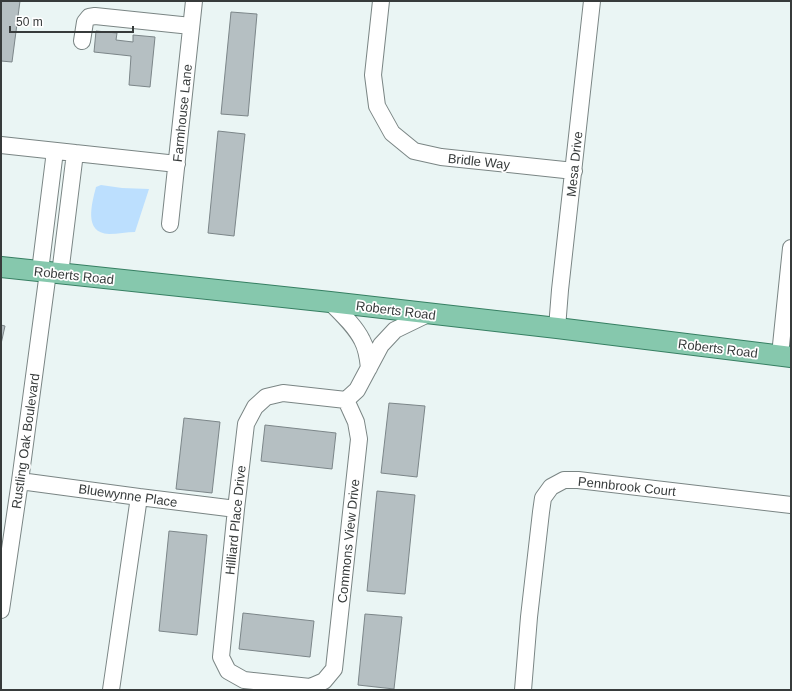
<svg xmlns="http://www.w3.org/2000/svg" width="792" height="691" viewBox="0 0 792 691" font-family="Helvetica,sans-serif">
	<rect width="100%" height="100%" fill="#eaf5f4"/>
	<!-- water -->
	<path fill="#bcdffe" d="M101,185l21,3 27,1 -14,43c-8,0 -17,2 -26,2 -26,-1 -17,-31 -13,-47z"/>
	<!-- building -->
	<path fill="#b5bfc2" stroke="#7c8689" d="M1,1h19l-8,61 -11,-1z
		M231,12l26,2 -9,102 -27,-2z
		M96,31l21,2 -1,7 17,2v-7l22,2 -5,50 -21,-2 2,-29 -37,-4z
		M218,131l27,3 -11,102 -26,-3z
		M1,325l4,1 -4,18z
		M389,403l36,3 -8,71 -36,-4z
		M184,418l36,4 -8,71 -36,-4z
		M265,425l71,8 -4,36 -71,-8z
		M377,491l38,4 -10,99 -38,-3z
		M169,531l38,4 -10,100 -38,-4z
		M243,613l71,8 -4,36 -71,-8z
		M365,614l37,3 -8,72 -36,-4z"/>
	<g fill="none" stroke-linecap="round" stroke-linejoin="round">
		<defs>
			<path id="minor" d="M381,1l-8,74 4,31 15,27 22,18 27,6 133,14
				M82,41l3,-19 4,-5 6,-1 96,10
				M1,145l176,19
				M170,224l24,-223
				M40,271l15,-120
				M60,274l15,-121
				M330,302c12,12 25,24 32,38 5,9 6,18 7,28
				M557,328l3,-38 32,-289
				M780,355l11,-107
				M346,400l10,22 3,17 -25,230 -10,12 -14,6 -66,-7 -16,-9 -7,-14 15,-148 10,-85 9,-17 11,-10 17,-4 63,7 11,-10 24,-45 14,-15 33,-16
				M20,481l119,16 97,12
				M1,610l19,-129 28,-209
				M111,690l28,-193
				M523,690l6,-73 12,-105 2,-14 8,-11 13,-7h14l213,25"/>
			<path id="major" d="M1,267l329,35 227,26 234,29"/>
		</defs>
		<!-- minor casing -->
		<use href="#minor" stroke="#7a8584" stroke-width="18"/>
		<!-- major casing -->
		<use href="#major" stroke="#367f62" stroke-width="22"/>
		<!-- minor -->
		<use href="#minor" stroke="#fff" stroke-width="16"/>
		<!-- major -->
		<use href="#major" stroke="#86c8ad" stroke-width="20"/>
	</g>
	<g text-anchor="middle" stroke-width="3.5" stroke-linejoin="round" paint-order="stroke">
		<!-- street labels -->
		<g font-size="13" fill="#373b3b" stroke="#fff">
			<text transform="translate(182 113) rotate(-84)" y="5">Farmhouse Lane</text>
			<text transform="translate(479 161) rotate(6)" y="5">Bridle Way</text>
			<text transform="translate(574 164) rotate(-84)" y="5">Mesa Drive</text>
			<text transform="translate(74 275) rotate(6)" y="5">Roberts Road</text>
			<text transform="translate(396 310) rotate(7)" y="5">Roberts Road</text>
			<text transform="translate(718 348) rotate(7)" y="5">Roberts Road</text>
			<text transform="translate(25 441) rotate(-82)" y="5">Rustling Oak Boulevard</text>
			<text transform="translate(627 486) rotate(6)" y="5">Pennbrook Court</text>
			<text transform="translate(128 495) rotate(8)" y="5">Bluewynne Place</text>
			<text transform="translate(235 520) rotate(-84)" y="5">Hilliard Place Drive</text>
			<text transform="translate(348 541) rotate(-84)" y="5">Commons View Drive</text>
		</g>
	</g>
	<!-- border -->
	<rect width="792" height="691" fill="none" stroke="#373b3b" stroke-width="4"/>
	<!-- scale -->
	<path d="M10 26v6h123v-6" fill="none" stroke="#373b3b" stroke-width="2"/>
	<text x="16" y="26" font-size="12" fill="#373b3b" stroke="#ffffff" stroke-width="3" paint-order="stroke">50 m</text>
</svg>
